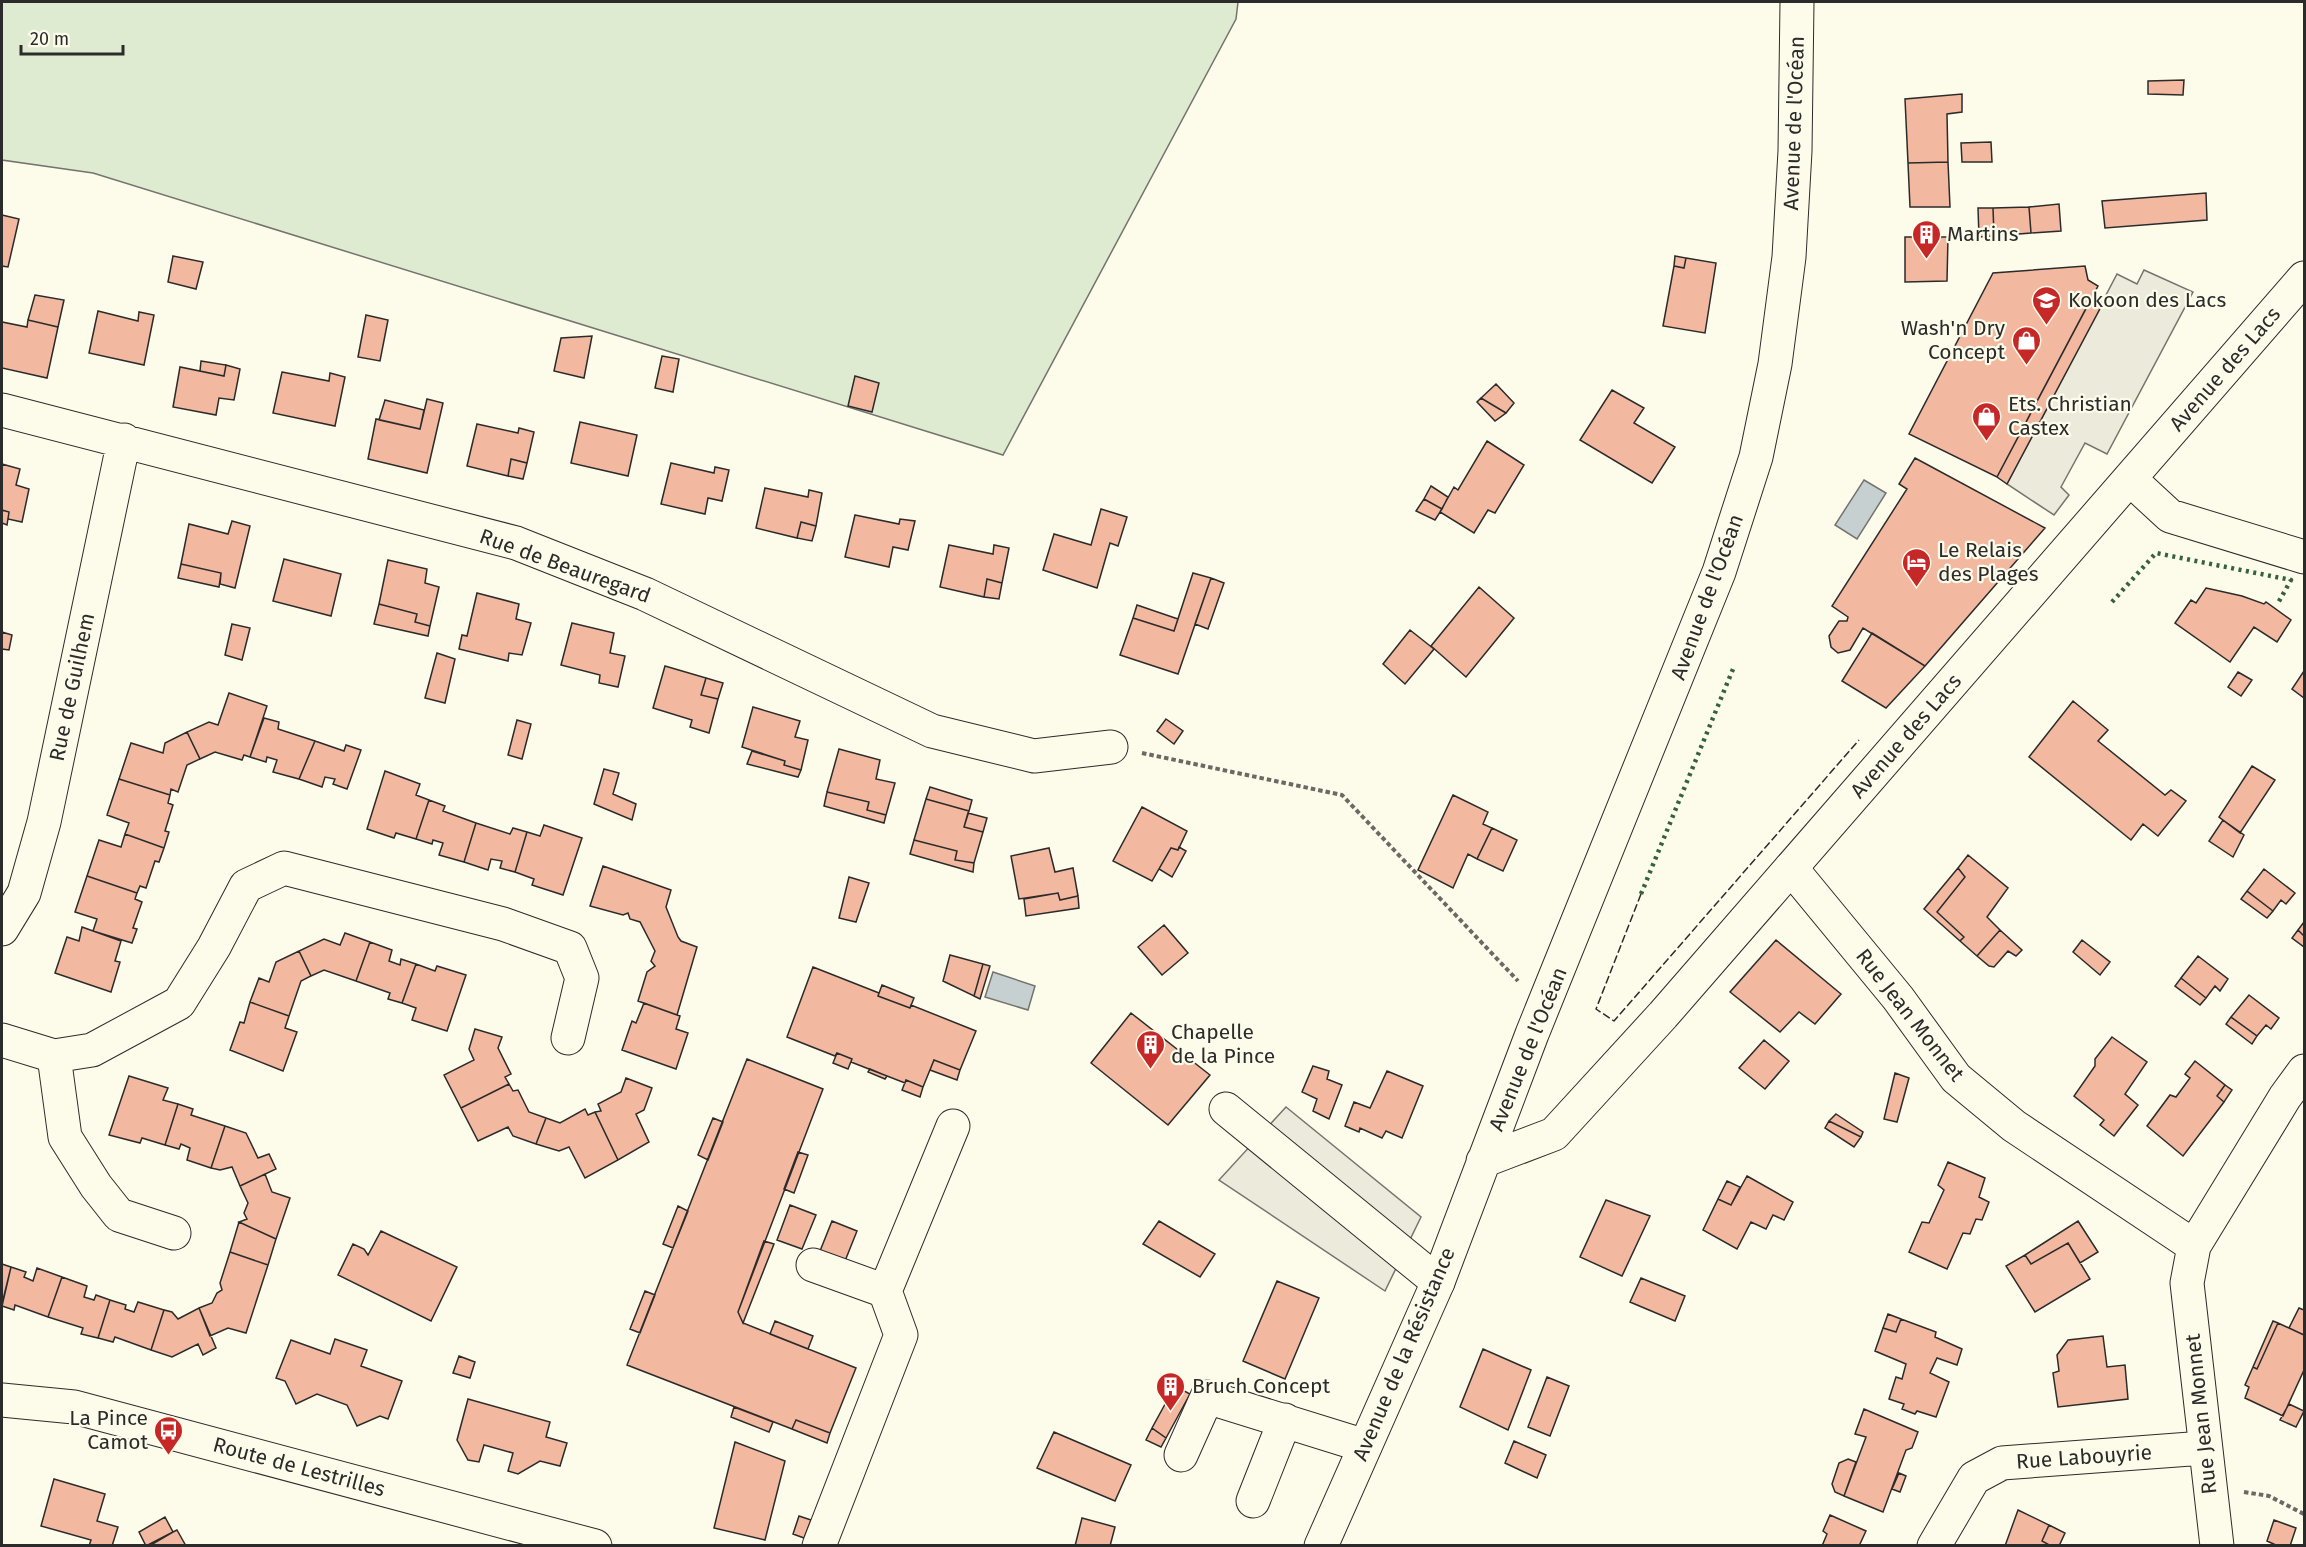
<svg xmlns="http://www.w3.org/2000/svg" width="2306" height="1547" viewBox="0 0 2306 1547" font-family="'Fira Sans',sans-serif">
	<rect width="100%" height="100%" fill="#fdfbea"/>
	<!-- green -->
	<path fill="#deebd1" stroke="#74746e" stroke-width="1.5" d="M2,2h1236l-2,17 -233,436 -910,-282 -91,-13z"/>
	<!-- parking -->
	<path fill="#eceadb" stroke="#74746e" stroke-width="1.5" d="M2144,270l49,22 -86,162 -22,-11 -24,44 8,8 -15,20 -47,-31 110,-210 20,10z
		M1286,1107l135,110 -36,74 -166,-111z"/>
	<!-- water -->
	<path fill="#c7d0d0" stroke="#74746e" stroke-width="1.5" d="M1864,480l22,13 -29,46 -22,-14z
		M993,972l42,14 -7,24 -43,-13z"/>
	<!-- building -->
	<path fill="#f2b8a0" stroke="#2b2b2b" stroke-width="1.5" d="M2184,80l-1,15 -35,-1v-13z
		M1962,94v18l-15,2 1,48 -40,1 -3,-64z
		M1991,142l1,20h-30l-1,-19z
		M1948,162l2,45h-40l-2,-44z
		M2206,193l1,27 -102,8 -3,-27z
		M2059,204l2,27 -30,2 -2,-26z
		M2029,207l2,26 -37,3 -1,-28z
		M1978,208h15l1,28 -15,1z
		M2,215l17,4 -11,48 -6,-1z
		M1905,237h43l-1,44 -42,1z
		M173,256l30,6 -7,27 -28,-7z
		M1675,256l11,2 -2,10 -10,-2z
		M1686,258l30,5 -11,70 -42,-7 11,-60 10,2z
		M2085,266l3,14 10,6 -101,191 -88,-43 84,-161z
		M35,295l29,5 -6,27 -30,-7z
		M2092,297l11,6 -96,181 -10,-7z
		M98,311l40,10 1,-9 15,3 -10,50 -55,-12z
		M366,315l22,5 -8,41 -22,-4z
		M28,320l30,7 -11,51 -45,-10v-46l25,5z
		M592,336l-8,42 -30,-7 7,-33z
		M662,356l17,3 -6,33 -18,-4z
		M201,361l25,4 -2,11 -24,-5z
		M226,365l14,4 -6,31 -15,-2 -3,17 -43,-8 7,-40 44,9z
		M282,372l47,9 1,-8 15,4 -10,49 -62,-13z
		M855,376l24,7 -7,29 -24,-6z
		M1496,384l18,19 -8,10 -25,-15z
		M1612,390l32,18 -10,15 41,24 -23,36 -72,-43z
		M1481,398l25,15 -11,8 -18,-19z
		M427,399l16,4 -16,70 -59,-14 8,-40 44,10z
		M385,400l39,10 -4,19 -41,-9z
		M580,422l57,13 -9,41 -57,-13z
		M477,424l41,9 1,-5 15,4 -7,31 -16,-4 -3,17 -41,-10z
		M1487,441l37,24 -29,48 -7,-3 -14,23 -34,-21 14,-25 4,3z
		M1915,458l130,70 -120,138 -62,-38 -13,22 -12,3 -7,-6 -2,-11 10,-15h8l1,-4 -16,-11 75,-117 -8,-5z
		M511,459l16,4 -4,16 -15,-3z
		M671,463l43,10 1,-6 14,3 -7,31 -14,-3 -3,16 -44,-10z
		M2,464l18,5 -4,16 13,4 -7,33 -14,-3 1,-7 -7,-2z
		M1431,486l17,11 -6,12 -18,-10z
		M765,488l43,9 1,-7 13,3 -6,33 -15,-4 -4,16 -41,-10z
		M1424,499l18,10 -7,11 -19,-9z
		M1101,509l26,8 -9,29 -8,-3 -13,45 -54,-18 11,-36 37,11z
		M2,510l7,2 -2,13 -5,-2z
		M855,515l44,9 1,-5 15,2 -7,29 -15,-3 -4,20 -44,-10z
		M232,521l18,5 -15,62 -15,-4 1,-11 -40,-9 8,-40 39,10z
		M801,522l15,4 -4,15 -15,-3z
		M949,545l44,9 1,-9 15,3 -7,35 -15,-4 -3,18 -44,-10z
		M284,559l57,15 -10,42 -58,-15z
		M388,560l39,9 -2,14 14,4 -9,39 -15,-4 2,-8 -38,-10z
		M181,564l40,9 -2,14 -41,-9z
		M1193,573l18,5 -33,96 -58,-19 13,-37 41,13z
		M1211,578l13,5 -16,46 -13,-5z
		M987,579l15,4 -3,16 -15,-2z
		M1479,587l35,31 -48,59 -35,-31z
		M2206,588l36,8 22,8 2,-2 25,18 -14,22 -23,-15 -24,35 -55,-39 16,-23 5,3z
		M477,593l42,11 -3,15 15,4 -9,32 -13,-2 -1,8 -49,-12 3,-14 5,1z
		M379,604l38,10 -2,8 15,4 -2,10 -54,-12z
		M1137,605l41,14 -4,12 -41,-13z
		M572,623l42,10 -4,20 15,3 -7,31 -19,-4 1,-8 -39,-10z
		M232,624l18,4 -8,32 -17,-5z
		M1410,630l24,19 -29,35 -22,-20z
		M2,632l10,3 -3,15 -7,-1z
		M1872,633l53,33 -39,42 -44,-27z
		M437,653l18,6 -10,44 -20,-5z
		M665,666l41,12 -5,17 17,4 -9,34 -19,-6 2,-7 -39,-12z
		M2304,671v27l-12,-9z
		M2238,672l14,8 -11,16 -13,-9z
		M706,678l17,5 -5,16 -17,-4z
		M229,693l38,13 -17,51 -6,-2 -2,5 -27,-8 -15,7 -13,-27 22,-10 9,3z
		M2073,701l35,29 -10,11 67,54 6,-5 15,11 -28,35 -15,-12 -12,16 -102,-83z
		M753,707l47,14 -5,16 13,3 -7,30 -17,-5 1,-4 -43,-14z
		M264,718l15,4 -1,7 37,12 -16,38 -26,-7 4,-12 -10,-3 -1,5 -16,-5z
		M1166,719l17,12 -9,13 -17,-13z
		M517,720l14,4 -9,35 -14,-4z
		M187,732l13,27 -13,6 -9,27 -7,-3 -1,6 -51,-16 12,-36 32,10 2,-10z
		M315,741l29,10 2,-6 15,5 -14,39 -14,-5 2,-5 -10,-2 -3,10 -23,-8z
		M839,749l41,11 -4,19 19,4 -9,32 -19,-5 2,-8 -42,-10z
		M752,751l33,10 -1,4 17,5 -3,7 -51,-13z
		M2252,766l23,14 -35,53 -21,-16z
		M604,769l15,4 -6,21 23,10 -4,16 -38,-16z
		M385,771l35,13 -4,11 13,5 -13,39 -20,-6 -2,5 -27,-9z
		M119,779l51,16 -2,8 5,2 -8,26 4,1 -5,16 -39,-14 4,-11 -22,-8z
		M930,787l42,13 -3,11 -43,-12z
		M827,792l42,10 -2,8 19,5 -2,8 -60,-17z
		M1453,795l35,17 -5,12 9,4 -15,31 -9,-5 -15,34 -35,-18z
		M926,799l43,12 -5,16 19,5 -9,31 -19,-3 2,-9 -43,-11z
		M429,800l16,6 -2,5 33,12 -12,39 -25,-7 4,-12 -10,-3 -1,4 -16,-5z
		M1142,807l45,24 -9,19 -7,-2 -19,33 -39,-20z
		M968,813l19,5 -4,14 -19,-5z
		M2223,820l21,15 -11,22 -24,-16z
		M476,823l34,11 3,-6 14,4 -12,40 -15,-4 2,-7 -11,-2 -3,11 -24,-8z
		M544,825l38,13 -19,57 -31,-10 2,-6 -19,-7 12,-40 13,4z
		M1492,828l25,12 -14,31 -26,-12z
		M125,834l39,14 -5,14 -4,-1 -9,27 -6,-2 -3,7 -50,-17 12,-36 22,7z
		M914,840l43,11 -2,9 19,3 -1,9 -63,-18z
		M1179,847l7,4 -14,26 -13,-8 12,-21 7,2z
		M1049,848l6,24 18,-4 5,28 -18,4 -2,-7 -39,6 -8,-43z
		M1968,855l40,33 -21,29 13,13 -23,26 -17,-15 4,-4 -27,-25 28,-35 -7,-9z
		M603,866l68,24 -5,17 12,30 3,4 16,6 -20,68 -39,-14 9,-29 8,-6 -4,-5 4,-10 -15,-29 -10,-3 -2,-6 -5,2 -33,-9z
		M1958,868l7,9 -28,35 27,25 -4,4 -36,-32z
		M2264,869l31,24 -9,11 -5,-4 -8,11 -26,-20z
		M87,876l50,17 -2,6 7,3 -9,26 4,1 -5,14 -39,-12 4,-12 -22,-7z
		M849,877l20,6 -13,39 -17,-4z
		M2247,891l26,20 -6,7 -26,-19z
		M1058,893l2,7 18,-4 1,12 -53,8 -2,-17z
		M2304,922v14l-6,-6z
		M1164,925l24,28 -26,22 -24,-28z
		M82,927l39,14 -6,20 5,1 -9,30 -56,-19 12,-36 12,4z
		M2000,930l22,20 -6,6 -8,-5 -14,16 -5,-1 -12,-10z
		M2298,930l6,6v11l-12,-9z
		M345,933l25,9 -14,39 -32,-11 -13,6 -12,-25 25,-12 16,6z
		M1776,940l65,54 -26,30 -16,-12 -19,20 -50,-40z
		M2082,940l28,22 -10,13 -27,-23z
		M370,942l22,8 -3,11 11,4 1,-6 15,5 -14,39 -14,-4 2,-6 -34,-12z
		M299,951l12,25 -10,5 -12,35 -39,-14 9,-24 10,4 7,-20z
		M950,955l33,9 -9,32 -31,-15z
		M2198,956l30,23 -8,12 -5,-5 -9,12 -25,-20z
		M416,964l19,7 2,-5 29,9 -19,56 -35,-11 4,-12 -14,-5z
		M983,964l7,2 -10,33 -6,-3z
		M813,967l66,26 -1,3 32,12 1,-3 65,26 -16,39 -26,-10 -11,27 -17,-7 -1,3 -54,-21 1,-3 -15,-6 -2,3 -48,-19z
		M2181,978l25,20 -6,7 -25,-19z
		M882,985l32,13 -4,10 -32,-12z
		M2249,995l30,23 -8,11 -5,-4 -9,11 -26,-19z
		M250,1002l39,14 -4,12 12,4 -14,39 -53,-21 10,-28 4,1z
		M644,1003l36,13 -4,13 12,4 -12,36 -54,-19 10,-29 4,2z
		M1131,1013l79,62 -42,50 -77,-62z
		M2231,1017l26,19 -5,8 -26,-20z
		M475,1029l27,8 -4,11 13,26 -6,3 4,7 -48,24 -17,-33 30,-15 -5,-11z
		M2112,1037l35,25 -22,32 13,11 -24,31 -14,-11 4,-5 -30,-24 21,-30v-7z
		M1764,1040l25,21 -24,28 -26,-21z
		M837,1053l15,6 -4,10 -15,-6z
		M747,1059l76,30 -85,223 5,11 113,45 -26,65 -34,-13 -4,9 -165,-64z
		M934,1060l26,10 -3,10 -27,-10z
		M2195,1061l30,24 -8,11 7,6 -41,54 -36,-30 23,-31 6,2 14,-19 -5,-4z
		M1313,1066l16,5 -2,8 15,6 -13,34 -16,-8 4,-12 -15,-7z
		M870,1069l17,7 -2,3 -17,-7z
		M1387,1071l36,15 -21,52 -16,-7 -4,7 -22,-10 -1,4 -14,-6 9,-24 16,6z
		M1895,1073l14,5 -12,44 -13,-3z
		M129,1076l39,12 -5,12 15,4 -13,41 -23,-7 -2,5 -31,-8z
		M626,1078l26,10 -8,22 -8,4 13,28 -31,18 -23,-48 6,-1 -3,-7 23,-12z
		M906,1080l17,7 -3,10 -18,-7z
		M509,1084l4,7 5,-1 11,22 17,6 -10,26 -23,-8 -5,-9 -30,14 -17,-33z
		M2225,1085l7,5 -8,12 -7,-6z
		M178,1104l15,5 -2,6 34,11 -14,42 -24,-8 3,-12 -9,-4 -2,5 -14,-4z
		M585,1109l3,6 7,-3 23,48 -33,18 -16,-31 -10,4 -23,-7 10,-26 14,5z
		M1836,1114l27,18 -2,5 -32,-16z
		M713,1118l10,4 -15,38 -10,-5z
		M1829,1121l32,16 -7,10 -29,-19z
		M225,1126l21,7 12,25 11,-4 7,15 -36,17 -8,-19 -12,3 -9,-2z
		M798,1152l10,3 -14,38 -10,-4z
		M1948,1162l37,16 -6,19 10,5 -7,18 -6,-1 -6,15 -7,-1 -16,36 -38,-17 13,-30 7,1 15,-33 -6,-5z
		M265,1174l7,18 18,6 -14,41 -37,-17 8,-3 -3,-6 4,-10 -8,-17z
		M1747,1176l46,26 -9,18 -11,-5 -7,14 -15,-7 -14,27 -34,-19 15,-31 13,6z
		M1727,1181l13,6 -9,18 -13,-6z
		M1606,1200l44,16 -28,60 -42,-19z
		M790,1205l26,10 -14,34 -25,-9z
		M678,1206l10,5 -15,37 -10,-4z
		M832,1221l25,10 -14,35 -25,-10z
		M1159,1221l56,33 -15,23 -57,-33z
		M2078,1221l20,31 -18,11 -12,-20 -37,21 -6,-9z
		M239,1222l37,17 -8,26 -38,-13z
		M381,1231l76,36 -26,54 -93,-46 15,-31 11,5 4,6z
		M764,1241l10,3 -31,79 -5,-11z
		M2068,1243l22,36 -55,33 -29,-46 19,-11 6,9z
		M230,1252l38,13 -22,68 -18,-5 -18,8 -11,-28 13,-5 5,-10 5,-3 -2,-7z
		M2,1264l9,3 -9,37z
		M11,1267l15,5 -2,5 9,4 4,-13 25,9 -14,40 -33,-12 -1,5 -12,-4z
		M62,1277l25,9 -3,11 10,3 2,-5 14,5 -12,38 -17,-4 2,-6 -35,-11z
		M1641,1278l44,18 -10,25 -45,-19z
		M1277,1281l42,17 -34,81 -42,-18z
		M645,1291l10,4 -15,38 -10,-4z
		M110,1300l16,5 -1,4 9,3 4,-10 26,8 -13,40 -36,-13 -2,5 -15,-4z
		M199,1308l17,40 -13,7 -5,-11 -26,13 -21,-7 13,-40 8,2 6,7z
		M2299,1308l5,2v25l-15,-7z
		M1888,1314l13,5 -5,13 -13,-4z
		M1901,1319l35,13 -1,5 27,12 -5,16 -20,-7 -7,15 19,9 -13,35 -19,-6 -2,3 -13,-5 2,-5 -15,-5 7,-22 6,2 4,-15 -31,-13 8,-23 13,4z
		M775,1321l38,15 -5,13 -38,-15z
		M2273,1321l5,2 -21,46 -4,-2z
		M2278,1323l26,12v35l-21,46 -38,-18 4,-11 -4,-2 8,-18 4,2z
		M2103,1336l4,31 18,-2 3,34 -70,8 -5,-34 6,-2 -2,-16 11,-15z
		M335,1339l32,11 -6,16 41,15 -14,38 -8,-3 -23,10 -10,-21 -30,-11 -21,10 -11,-23 -9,-3 15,-38 39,14z
		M1483,1349l48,21 -23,60 -48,-23z
		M459,1356l16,6 -5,16 -17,-5z
		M1547,1377l22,9 -19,50 -22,-9z
		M1175,1386l15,8 -24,44 -14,-10z
		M468,1399l82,23 -4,15 21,6 -7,23 -20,-5 -22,13 -10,-3 5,-18 -29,-8 -5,17 -11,-2 -11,-20z
		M2289,1404l15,7 -8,16 -16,-7z
		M734,1407l39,15 -4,10 -38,-15z
		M1864,1409l54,23 -6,16 -6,2 -23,62 -39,-16 22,-59 -11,-3z
		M796,1420l34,13 -3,10 -35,-14z
		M1152,1428l14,10 -5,9 -15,-7z
		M1054,1432l77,33 -16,36 -78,-33z
		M1514,1441l32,14 -9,23 -32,-15z
		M735,1442l50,19 -20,79 -51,-12z
		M1848,1459l8,3 -12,34 -9,-4 -3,-8 7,-21z
		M1899,1473l7,3 -6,16 -8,-3z
		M54,1479l51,15 -8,27 21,6 -6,19h-23l2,-6 -50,-14z
		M2018,1510l31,15 -7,16 9,5h-46z
		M1830,1515l36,16 -7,15h-37l5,-12 -4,-3z
		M799,1516l12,4 -7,18 -11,-4z
		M165,1517l8,15 -27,14 -7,-14z
		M1082,1518l33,9 -5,19h-35z
		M2274,1520l22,8 -6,18h-12l-11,-5z
		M2049,1525l16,8 -6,13h-8l-9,-5z
		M177,1530l9,16h-37l24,-14z"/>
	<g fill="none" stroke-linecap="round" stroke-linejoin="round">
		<defs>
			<path id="minor" d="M2,410l514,133 129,51 287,137 102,25 77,-9
				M2130,479l40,37 134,41
				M1791,868l107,130 58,80 58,48 180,120
				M2,929l22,-36 20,-71 80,-382
				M2,1040l52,16 38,-6 87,-47 35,-56 32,-61 38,-18 219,56 67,24 12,30 -14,60
				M54,1056l11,81 31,49 23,29 55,18
				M1226,1109l212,173
				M813,1265l72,26
				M2,1400l72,7 521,139
				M1181,1455l26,-58 158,49
				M1253,1501l32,-81
				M819,1546l82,-211 -16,-44 68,-165
				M1934,1546l40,-68 28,-15 202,-15
				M2217,1546l-30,-263 7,-37 91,-149 19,-26"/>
			<path id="major" d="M1483,1161l71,-27 109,-119 641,-737
				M1321,1546l117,-264 94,-248 187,-462 37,-115 19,-93 14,-107 6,-106 2,-149"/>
		</defs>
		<!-- minor casing -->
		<use href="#minor" stroke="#2b2b2b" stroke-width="35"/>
		<!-- major casing -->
		<use href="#major" stroke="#2b2b2b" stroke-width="35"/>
		<!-- path -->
		<path stroke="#6a6964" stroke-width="4" stroke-dasharray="4.5 3" stroke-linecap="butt" d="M1142,753l200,42 176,186
			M2244,1492l25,4 35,18"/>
		<!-- minor -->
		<use href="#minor" stroke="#fdfbea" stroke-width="33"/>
		<!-- major -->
		<use href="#major" stroke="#fdfbea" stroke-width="33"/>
		<!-- hedge -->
		<path stroke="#34623c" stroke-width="4.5" stroke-dasharray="3 4.5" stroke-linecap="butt" d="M2112,602l44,-49 135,27 -13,23
			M1641,894l92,-225"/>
		<!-- fence -->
		<path stroke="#2b2b2b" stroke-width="1.5" stroke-dasharray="8 3" stroke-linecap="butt" d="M1641,894l-45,115 18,12 245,-281"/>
	</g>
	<!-- icons -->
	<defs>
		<symbol id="building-pin" viewBox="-11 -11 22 30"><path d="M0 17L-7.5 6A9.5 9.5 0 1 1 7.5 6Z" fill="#c62828" stroke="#fdfbea"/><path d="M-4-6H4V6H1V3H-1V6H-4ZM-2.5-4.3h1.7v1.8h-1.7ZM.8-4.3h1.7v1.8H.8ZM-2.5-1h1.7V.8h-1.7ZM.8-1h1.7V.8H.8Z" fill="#fff"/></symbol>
		<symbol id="school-pin" viewBox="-11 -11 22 30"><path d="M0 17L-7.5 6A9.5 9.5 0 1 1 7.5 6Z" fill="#c62828" stroke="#fdfbea"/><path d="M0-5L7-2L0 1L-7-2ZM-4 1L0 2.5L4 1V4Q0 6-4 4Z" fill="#fff"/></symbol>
		<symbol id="shop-pin" viewBox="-11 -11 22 30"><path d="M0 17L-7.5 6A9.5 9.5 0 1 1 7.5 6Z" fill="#c62828" stroke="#fdfbea"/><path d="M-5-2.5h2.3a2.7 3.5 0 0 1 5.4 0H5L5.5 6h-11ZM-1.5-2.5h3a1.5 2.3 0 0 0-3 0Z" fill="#fff"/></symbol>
		<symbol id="hotel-pin" viewBox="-11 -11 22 30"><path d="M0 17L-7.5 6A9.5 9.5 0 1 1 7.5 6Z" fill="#c62828" stroke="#fdfbea"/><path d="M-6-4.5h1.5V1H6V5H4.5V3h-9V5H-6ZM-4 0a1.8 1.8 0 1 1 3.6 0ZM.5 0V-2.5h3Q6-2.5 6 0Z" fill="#fff"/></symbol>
		<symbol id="bus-pin" viewBox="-11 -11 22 30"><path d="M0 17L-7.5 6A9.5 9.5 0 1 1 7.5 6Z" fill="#c62828" stroke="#fdfbea"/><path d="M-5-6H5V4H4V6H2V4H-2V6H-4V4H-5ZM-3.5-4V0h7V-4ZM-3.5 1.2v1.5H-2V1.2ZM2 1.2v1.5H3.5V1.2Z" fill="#fff"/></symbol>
	</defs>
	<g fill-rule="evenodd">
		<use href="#building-pin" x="1910" y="218" width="33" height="45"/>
		<use href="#school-pin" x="2030" y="284" width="33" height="45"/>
		<use href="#shop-pin" x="2010" y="324" width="33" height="45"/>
		<use href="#shop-pin" x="1970" y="400" width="33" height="45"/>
		<use href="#hotel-pin" x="1900" y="546" width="33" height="45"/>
		<use href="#building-pin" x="1134" y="1028" width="33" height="45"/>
		<use href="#building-pin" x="1154" y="1370" width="33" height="45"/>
		<use href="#bus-pin" x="152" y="1414" width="33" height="45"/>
	</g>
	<g text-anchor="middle" stroke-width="4.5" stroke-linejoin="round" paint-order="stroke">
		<!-- street labels -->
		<g font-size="21" fill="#2b2b2b" stroke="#fdfbea">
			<text transform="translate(1794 123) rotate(-88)" y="7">Avenue de l'Océan</text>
			<text transform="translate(2225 369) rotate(-49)" y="7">Avenue des Lacs</text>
			<text transform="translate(565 566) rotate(20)" y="7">Rue de Beauregard</text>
			<text transform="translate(1707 597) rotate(-70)" y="7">Avenue de l'Océan</text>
			<text transform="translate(72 687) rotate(-78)" y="7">Rue de Guilhem</text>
			<text transform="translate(1906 736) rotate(-49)" y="7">Avenue des Lacs</text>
			<text transform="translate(1910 1015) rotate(52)" y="7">Rue Jean Monnet</text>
			<text transform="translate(1528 1049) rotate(-68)" y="7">Avenue de l'Océan</text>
			<text transform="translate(1404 1354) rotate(-67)" y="7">Avenue de la Résistance</text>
			<text transform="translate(2201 1414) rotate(-96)" y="7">Rue Jean Monnet</text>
			<text transform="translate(2084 1457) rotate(-4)" y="7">Rue Labouyrie</text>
			<text transform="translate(299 1467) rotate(15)" y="7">Route de Lestrilles</text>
		</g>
		<!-- poi labels -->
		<g font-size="21" fill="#2b2b2b" stroke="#fdfbea" text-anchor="start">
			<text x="1947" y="241">Martins</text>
			<text x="2068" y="307">Kokoon des Lacs</text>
			<text x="2005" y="335" text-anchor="end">Wash'n Dry<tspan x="2005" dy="24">Concept</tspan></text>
			<text x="2008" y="411">Ets. Christian<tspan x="2008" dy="24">Castex</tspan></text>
			<text x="1938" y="557">Le Relais<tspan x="1938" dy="24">des Plages</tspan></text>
			<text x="1171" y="1039">Chapelle<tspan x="1171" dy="24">de la Pince</tspan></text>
			<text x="1192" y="1393">Bruch Concept</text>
			<text x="148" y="1425" text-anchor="end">La Pince<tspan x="148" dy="24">Camot</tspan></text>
		</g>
	</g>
	<!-- border -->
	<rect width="2306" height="1547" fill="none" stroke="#2b2b2b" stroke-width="6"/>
	<!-- scale -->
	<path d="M21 45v9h102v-9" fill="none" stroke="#2b2b2b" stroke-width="3"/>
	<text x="30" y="45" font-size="18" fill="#2b2b2b" stroke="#fdfbea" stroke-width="4.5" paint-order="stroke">20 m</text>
</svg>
